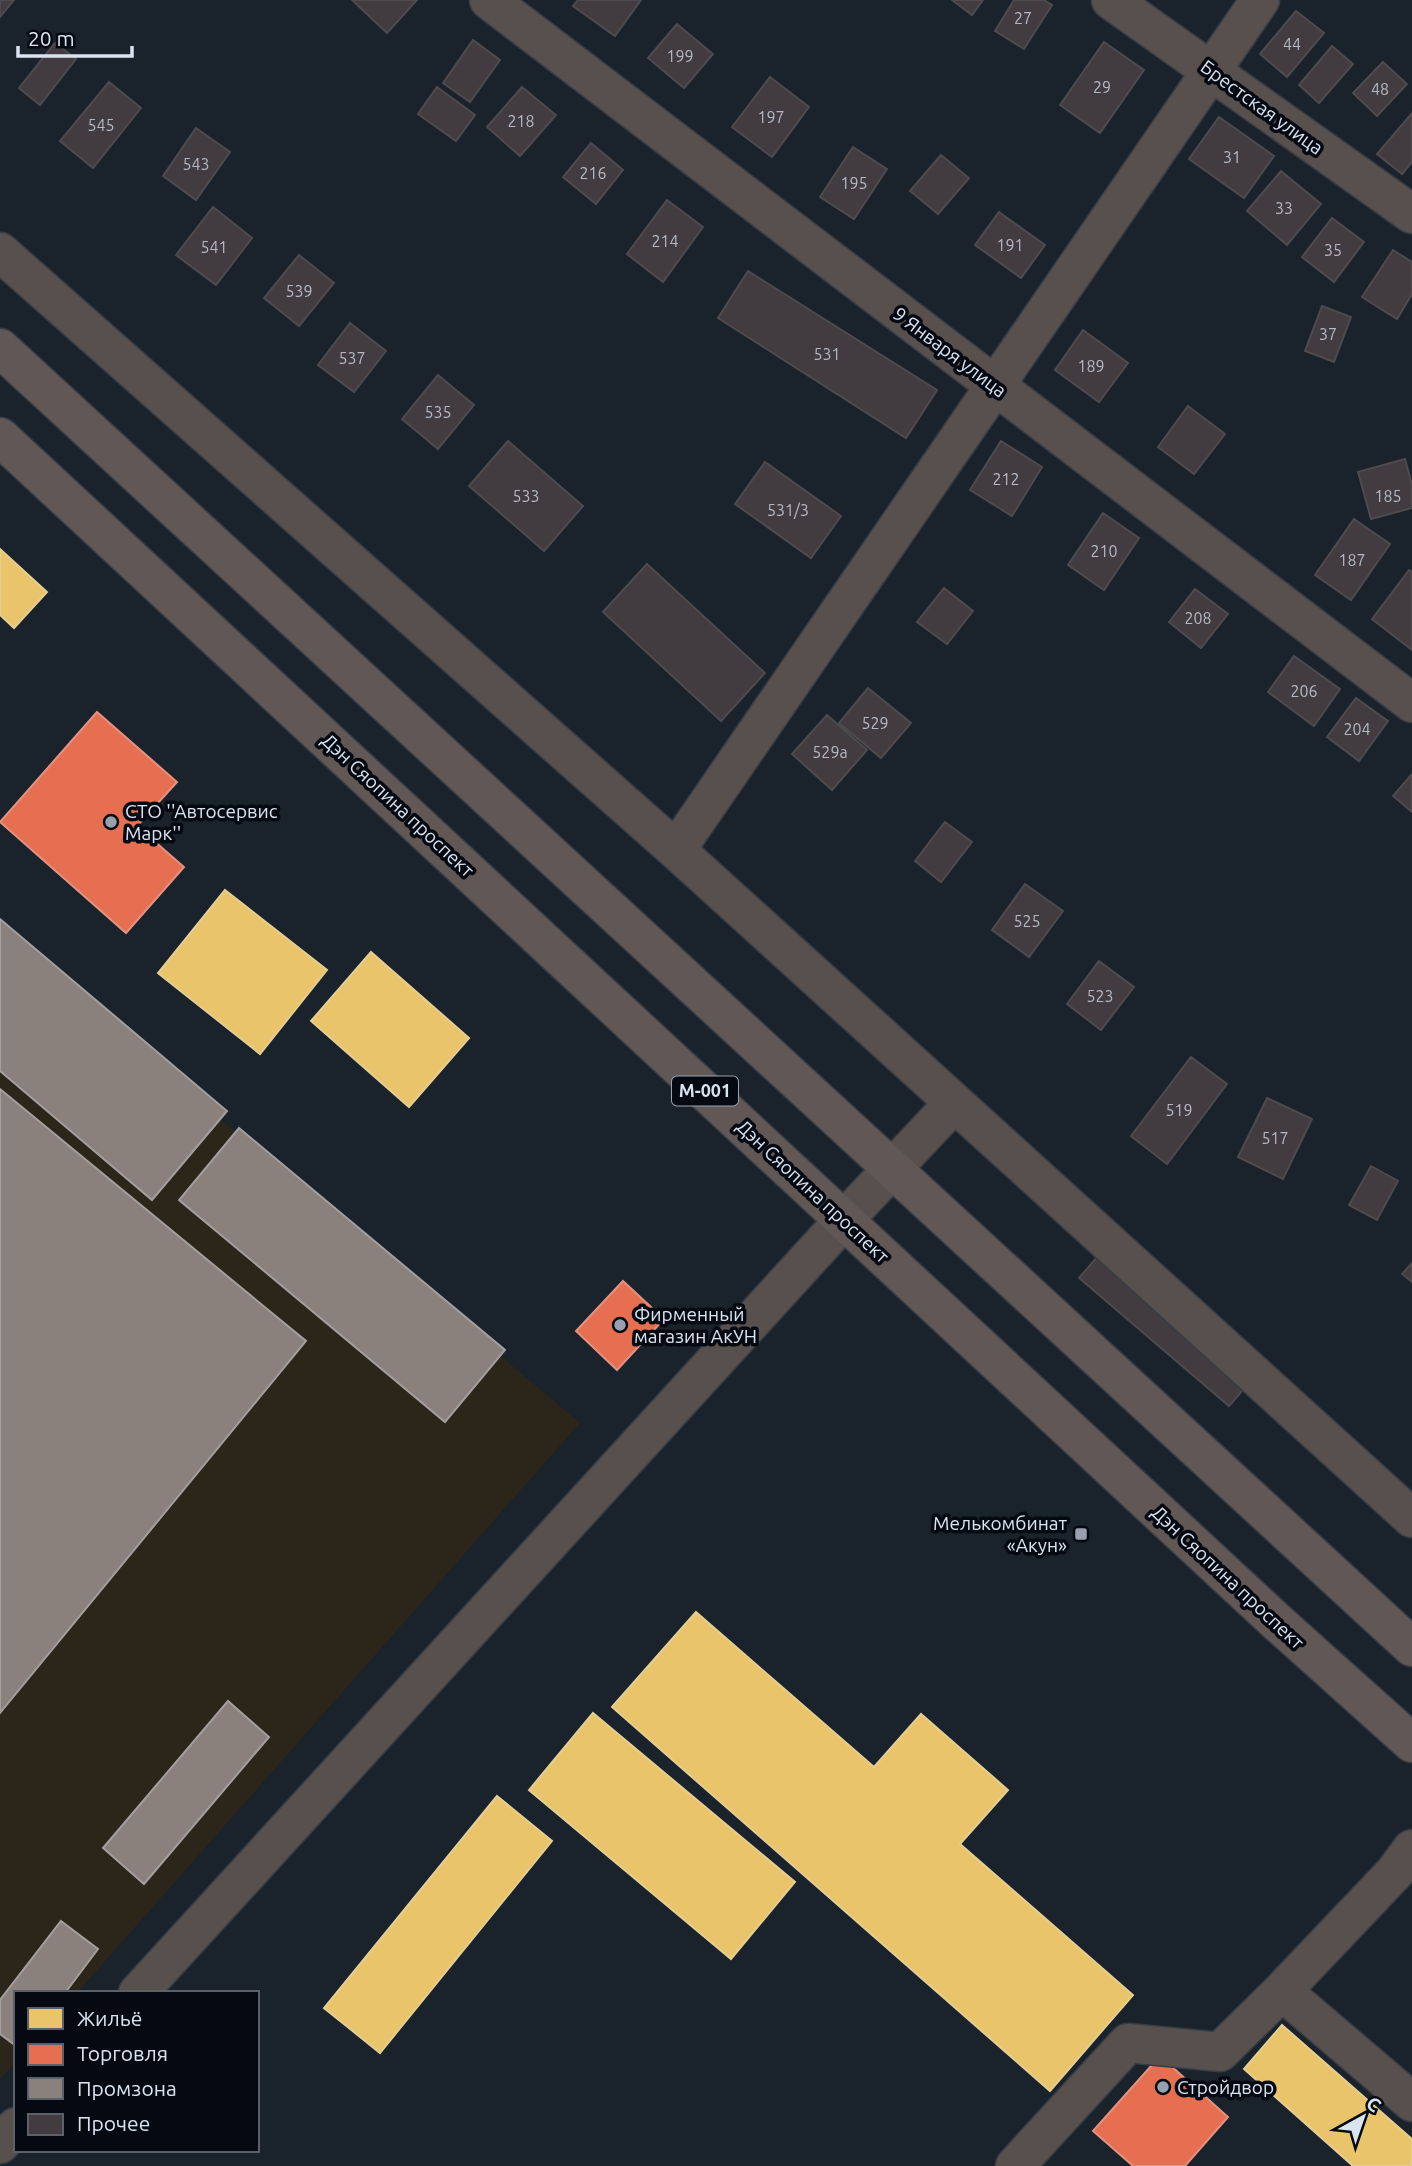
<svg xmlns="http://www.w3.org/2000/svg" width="1412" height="2166" viewBox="0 0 1412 2166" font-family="Ubuntu,sans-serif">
	<rect width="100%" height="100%" fill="#1a222b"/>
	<!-- industrial -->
	<path fill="#2c2519" d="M0,933l580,490 -503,570h-61v69l-16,17z"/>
	<!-- homes -->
	<path fill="#e9c46a" stroke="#e4ce92" stroke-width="2" d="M0,549l47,43 -33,36 -14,-13z
		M225,890l102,80 -67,84 -102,-81z
		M371,952l98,86 -60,69 -98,-86z
		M696,1612l178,155 47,-53 87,76 -48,54 173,151 -83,96 -438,-384z
		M593,1713l202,169 -64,77 -202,-169z
		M497,1796l55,45 -172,212 -56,-45z
		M1282,2025l130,114v27h-59l-109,-97z"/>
	<!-- shops -->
	<path fill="#e76f51" stroke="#e39281" stroke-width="2" d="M97,712l80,70 -40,44 47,41 -58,66 -126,-111z
		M623,1281l41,38 -47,51 -41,-39z
		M1160,2056l68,61 -43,49h-52l-40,-35z"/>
	<!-- industry -->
	<path fill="#8a817c" stroke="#a29f9f" stroke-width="2" d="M0,919l227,192 -75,89 -152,-129z
		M0,1089l306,252 -306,372z
		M239,1128l266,222 -60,72 -266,-222z
		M228,1701l41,36 -125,147 -41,-36z
		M61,1921l37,28 -33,44h-49v53l-16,-12v-34z"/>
	<!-- building -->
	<path fill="#423b40" stroke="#4d4b4e" stroke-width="2" d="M0,0h14l-14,17z
		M352,0h65l-30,33z
		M578,0h63l-26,36 -42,-30z
		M952,0h31l-11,15z
		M1014,0h30l8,5 -28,44 -29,-18z
		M1296,11l28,22 -37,44 -27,-23z
		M677,24l36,30 -29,34 -36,-30z
		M473,40l27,20 -30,42 -27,-19z
		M1104,42l40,28 -44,63 -40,-28z
		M55,43l21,16 -36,46 -21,-17z
		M1332,46l21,18 -34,39 -20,-18z
		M1383,62l24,22 -30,32 -24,-23z
		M770,77l39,30 -37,50 -40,-30z
		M109,82l32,26 -48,60 -33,-27z
		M437,87l38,28 -19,26 -38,-27z
		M522,87l34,28 -36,41 -33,-29z
		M1412,113v49l-10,12 -25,-20z
		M1219,117l55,39 -30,42 -55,-39z
		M196,128l34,24 -34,48 -33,-24z
		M591,143l32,27 -27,34 -33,-27z
		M853,147l34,22 -33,50 -34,-22z
		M941,155l28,23 -31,36 -28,-23z
		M1281,171l40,33 -34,41 -40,-34z
		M667,200l36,27 -40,55 -36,-28z
		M213,207l39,31 -36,47 -40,-30z
		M999,212l46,33 -24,33 -46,-33z
		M1332,218l32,24 -30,40 -32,-25z
		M1393,250l19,12v32l-15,25 -35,-22z
		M299,255l35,28 -35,43 -35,-28z
		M748,271l189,119 -31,48 -188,-120z
		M1322,306l29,11 -17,45 -29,-11z
		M350,323l36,28 -32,41 -36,-27z
		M1083,330l45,33 -29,39 -44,-32z
		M438,375l36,30 -36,44 -36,-30z
		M1188,406l37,28 -31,40 -36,-27z
		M508,441l75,65 -39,45 -75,-65z
		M1001,441l41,26 -30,49 -42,-26z
		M1405,459l7,26v23l-41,11 -13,-47z
		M765,462l76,54 -30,42 -76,-54z
		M1103,513l36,25 -35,52 -36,-25z
		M1354,519l36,25 -39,56 -36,-25z
		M647,564l118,109 -44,48 -118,-109z
		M1409,570l3,2v78l-40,-31z
		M944,588l29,23 -26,33 -30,-22z
		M1195,589l33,25 -27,34 -32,-26z
		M1294,656l46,33 -26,37 -46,-34z
		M868,688l43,35 -30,35 -42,-35z
		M1356,698l32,23 -29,40 -32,-24z
		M827,715l40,35 -35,40 -40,-36z
		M1412,774v38l-19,-16z
		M945,822l27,20 -31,40 -26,-21z
		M1025,884l38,27 -34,46 -37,-27z
		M1099,961l35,26 -33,43 -34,-26z
		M1191,1057l36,27 -60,80 -36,-28z
		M1267,1098l45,21 -29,60 -45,-22z
		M1371,1166l27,15 -21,39 -28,-15z
		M1099,1255l150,128 -20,23 -150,-128z
		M1412,1263v19l-10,-8z"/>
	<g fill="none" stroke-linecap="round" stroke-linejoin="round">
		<defs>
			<path id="minor" d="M489,0l923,703
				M1111,0l301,214
				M0,252l676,598 736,668
				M676,850l584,-850
				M1412,1849l-17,23 -113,119 130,111
				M138,1993l706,-773 110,-117
				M0,2144l16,-17
				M1015,2166l113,-123 92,9 62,-61"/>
			<path id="major" d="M0,348l1412,1299
				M0,437l1278,1186 134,120"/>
		</defs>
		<!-- minor casing -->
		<use href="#minor" stroke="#373d45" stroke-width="41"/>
		<!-- major casing -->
		<use href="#major" stroke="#373d45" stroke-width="41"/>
		<!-- minor -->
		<use href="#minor" stroke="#57504d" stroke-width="38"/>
		<!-- major -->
		<use href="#major" stroke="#615856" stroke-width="38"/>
	</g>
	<!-- markers -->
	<g fill="#97a0ac" stroke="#050a12" stroke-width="2.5">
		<circle cx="111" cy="822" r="7"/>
		<circle cx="620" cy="1325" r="7"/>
		<rect x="1074" y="1527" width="14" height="14" rx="3.5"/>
		<circle cx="1163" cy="2087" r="7"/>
	</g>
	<g text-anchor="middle" stroke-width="7" stroke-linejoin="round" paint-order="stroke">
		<!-- number labels -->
		<g font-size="16" fill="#b4bac5">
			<text x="1023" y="24">27</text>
			<text x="1292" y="50">44</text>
			<text x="680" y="62">199</text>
			<text x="1102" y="93">29</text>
			<text x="1380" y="95">48</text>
			<text x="771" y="123">197</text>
			<text x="521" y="127">218</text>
			<text x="101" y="131">545</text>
			<text x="1232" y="163">31</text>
			<text x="196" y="170">543</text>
			<text x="593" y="179">216</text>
			<text x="854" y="189">195</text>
			<text x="1284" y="214">33</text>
			<text x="665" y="247">214</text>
			<text x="1010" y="251">191</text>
			<text x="214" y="253">541</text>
			<text x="1333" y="256">35</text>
			<text x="299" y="297">539</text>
			<text x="1328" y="340">37</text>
			<text x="827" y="360">531</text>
			<text x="352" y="364">537</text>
			<text x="1091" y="372">189</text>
			<text x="438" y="418">535</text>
			<text x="1006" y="485">212</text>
			<text x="526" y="502">533</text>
			<text x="1388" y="502">185</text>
			<text x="788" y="516">531/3</text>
			<text x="1104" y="557">210</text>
			<text x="1352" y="566">187</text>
			<text x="1198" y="624">208</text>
			<text x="1304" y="697">206</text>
			<text x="875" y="729">529</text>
			<text x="1357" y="735">204</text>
			<text x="830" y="758">529а</text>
			<text x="1027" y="927">525</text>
			<text x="1100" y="1002">523</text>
			<text x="1179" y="1116">519</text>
			<text x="1275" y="1144">517</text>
		</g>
		<!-- shield labels -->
		<rect fill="#050a12" stroke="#9aa3ae" stroke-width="2" x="672" y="1076.5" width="66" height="29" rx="5"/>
		<g font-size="18" font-weight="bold" fill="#dae4f1">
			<text x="705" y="1097">M-001</text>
		</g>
		<!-- street labels -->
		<g font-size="19" fill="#dae4f1" stroke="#050a12">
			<text transform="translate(1262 107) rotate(36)" y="7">Брестская улица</text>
			<text transform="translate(950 352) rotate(37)" y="7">9 Января улица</text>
			<text transform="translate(398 805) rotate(43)" y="7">Дэн Сяопина проспект</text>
			<text transform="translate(813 1191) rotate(43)" y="7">Дэн Сяопина проспект</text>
			<text transform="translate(1228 1577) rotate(43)" y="7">Дэн Сяопина проспект</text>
		</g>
		<!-- poi labels -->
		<g font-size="19" fill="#dae4f1" stroke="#050a12" text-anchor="start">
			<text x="125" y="818">СТО ''Автосервис<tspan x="125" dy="22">Марк''</tspan></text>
			<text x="634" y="1321">Фирменный<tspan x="634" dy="22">магазин АкУН</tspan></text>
			<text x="1067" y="1530" text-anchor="end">Мелькомбинат<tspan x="1067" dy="22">«Акун»</tspan></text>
			<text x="1177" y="2094">Стройдвор</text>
		</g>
	</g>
	<!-- legend -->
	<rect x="14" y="1991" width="245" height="161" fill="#050a12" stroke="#5a616b" stroke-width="2"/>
	<rect x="28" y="2008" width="35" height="21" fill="#e9c46a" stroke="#5a616b" stroke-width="2"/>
	<text x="77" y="2026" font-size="21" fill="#dae4f1">Жильё</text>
	<rect x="28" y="2044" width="35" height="21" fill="#e76f51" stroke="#5a616b" stroke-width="2"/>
	<text x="77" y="2061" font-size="21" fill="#dae4f1">Торговля</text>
	<rect x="28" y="2078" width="35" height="21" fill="#8a817c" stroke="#5a616b" stroke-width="2"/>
	<text x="77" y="2096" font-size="21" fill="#dae4f1">Промзона</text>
	<rect x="28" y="2114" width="35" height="21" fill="#423b40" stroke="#5a616b" stroke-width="2"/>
	<text x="77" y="2131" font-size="21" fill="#dae4f1">Прочее</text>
	<!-- north arrow -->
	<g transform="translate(1363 2117) rotate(40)" stroke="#050a12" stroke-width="5" paint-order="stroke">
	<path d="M0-5L12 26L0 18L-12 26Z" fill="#dae4f1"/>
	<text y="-10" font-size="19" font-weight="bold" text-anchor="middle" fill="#dae4f1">С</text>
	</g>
	<!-- scale -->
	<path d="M18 46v10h114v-10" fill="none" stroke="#dae4f1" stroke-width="3.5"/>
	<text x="28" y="46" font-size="21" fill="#dae4f1" stroke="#050a12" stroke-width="5" paint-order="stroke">20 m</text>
</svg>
